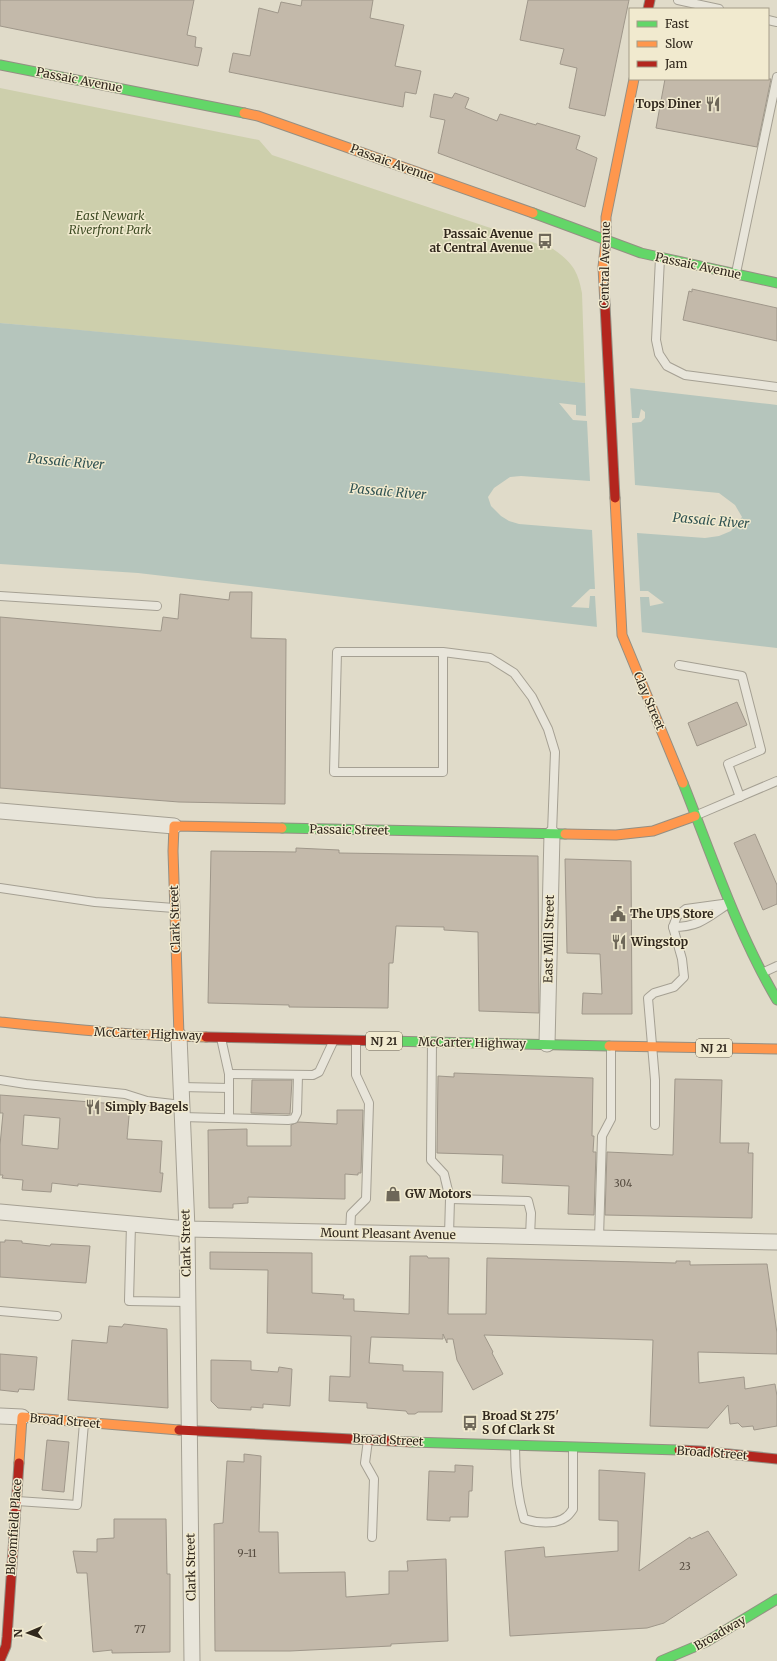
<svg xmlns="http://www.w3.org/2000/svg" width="777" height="1661" viewBox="0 0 777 1661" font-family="Merriweather,serif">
	<rect width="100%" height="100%" fill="#e0dbc9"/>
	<path fill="#cdcfac" d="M0,88l259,52 13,15 281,94c19,13 25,22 29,44l3,90 -453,-48 -132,-12z"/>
	<path fill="#b5c5bc" d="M0,323c260,22 518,52 777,82v243l-639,-75 -138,-9z"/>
	<polygon fill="#e0dbc9" points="585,381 630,386 632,418 639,418 641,409 645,412 645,418 641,422 632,423 635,485 719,493 735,505 742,517 731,531 719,536 705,538 637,533 640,591 648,591 664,603 650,606 649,597 640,597 642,634 597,628 595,596 590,596 589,608 571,607 590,589 595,589 592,530 519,524 509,521 501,516 491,506 488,497 494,488 510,477 521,476 590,481 587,421 573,420 559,403 576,405 576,415 586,416"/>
	<g fill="#c3b9aa" stroke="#9f978a" fill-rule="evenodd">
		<polygon points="0,0 194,0 187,35 196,37 195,47 202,48 198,66 0,26"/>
		<polygon points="302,0 373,0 370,18 404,25 395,66 421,71 416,94 405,92 403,107 229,72 233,53 250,56 259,8 278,13 281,2 301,6"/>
		<polygon points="528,0 629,0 605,116 569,108 577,68 560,64 564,49 520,40"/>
		<polygon points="665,79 771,79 757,147 656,128"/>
		<polygon points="455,93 469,98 465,108 497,121 500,114 536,125 537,123 580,136 576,149 597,158 585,207 438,153 445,120 430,117 434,94 452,98"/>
		<polygon points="692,289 777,308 777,341 683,320 689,291 692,292"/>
		<polygon points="230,592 252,592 251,638 286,639 285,804 179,802 0,788 0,617 161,631 163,617 178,619 180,594 229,600"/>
		<polygon points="737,702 747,725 697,746 688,723"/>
		<polygon points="755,834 777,885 777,904 763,910 734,843"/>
		<polygon points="296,848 339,850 339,853 538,856 539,1013 479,1011 478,932 444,930 444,927 396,926 393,963 389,963 388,1008 289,1007 289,1005 208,1003 211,851 296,852"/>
		<polygon points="565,859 631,861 632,1014 582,1014 583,993 602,994 600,954 567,953"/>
		<polygon points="454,1073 593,1078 592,1136 594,1136 593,1152 596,1152 594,1215 568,1214 569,1186 502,1183 503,1155 437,1153 438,1076 454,1077"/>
		<polygon points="675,1079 722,1080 720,1143 749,1143 748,1153 753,1153 752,1218 605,1215 607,1152 673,1155"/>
		<polygon points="252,1080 292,1080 290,1114 251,1113"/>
		<path d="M0,1095l130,10 -3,34 35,2 -2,32h3l-2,19 -83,-8v2l-26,-3 -1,9 -29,-2 1,-10 -21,-2 1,-3h-3v-30l3,-32h-3zM24,1115l36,3 -2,31 -36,-4z"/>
		<polygon points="337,1110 363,1110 361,1173 358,1173 358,1175 345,1174 345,1199 248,1197 248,1203 233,1204 233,1208 209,1208 208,1130 247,1129 247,1146 291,1146 291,1125 298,1122 337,1124"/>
		<polygon points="5,1240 22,1241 22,1243 50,1246 51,1244 90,1246 86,1283 0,1277 0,1242 5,1242"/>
		<polygon points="210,1252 312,1253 312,1293 344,1295 343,1299 354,1299 354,1311 409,1314 410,1256 427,1256 428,1258 449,1258 448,1314 486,1314 487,1258 676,1263 676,1261 690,1261 690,1265 767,1264 777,1333 777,1354 698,1352 699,1383 744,1377 745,1389 775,1384 777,1396 777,1426 754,1430 753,1426 742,1427 738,1423 730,1424 728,1405 708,1428 650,1426 653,1340 484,1335 493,1352 492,1353 503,1374 473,1390 457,1360 453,1339 447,1339 447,1343 443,1334 443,1339 371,1337 369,1363 403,1365 403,1371 443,1372 442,1412 418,1412 415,1414 408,1414 406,1411 367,1408 367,1403 329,1401 330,1376 350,1377 351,1336 267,1333 268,1270 210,1269"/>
		<polygon points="124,1324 167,1329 168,1408 68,1400 72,1340 107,1343 109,1326 122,1327"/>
		<polygon points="0,1354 37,1357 34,1390 19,1389 18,1392 0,1390"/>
		<polygon points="211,1360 251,1361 251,1370 278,1372 279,1367 292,1369 290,1406 263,1404 263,1408 251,1407 251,1410 218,1408 211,1401"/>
		<polygon points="47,1440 69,1442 64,1492 42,1490"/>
		<polygon points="244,1454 261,1456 259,1532 278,1532 279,1573 345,1572 346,1597 389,1594 389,1571 408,1571 407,1561 446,1559 448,1641 391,1644 391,1646 371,1647 290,1651 215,1651 214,1524 223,1523 227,1461 244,1462"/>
		<polygon points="455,1465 473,1466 472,1491 469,1491 468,1517 450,1517 450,1521 427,1520 429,1471 455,1472"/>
		<polygon points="599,1470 645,1473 639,1571 690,1537 691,1539 708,1531 737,1575 664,1623 647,1628 510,1636 505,1551 544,1547 545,1557 618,1551 618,1521 599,1520"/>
		<polygon points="114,1519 166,1519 167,1574 170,1574 170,1652 112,1653 112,1650 93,1652 87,1573 77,1573 73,1551 97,1552 97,1539 114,1538"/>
	</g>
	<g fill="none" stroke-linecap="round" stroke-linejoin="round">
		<defs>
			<g id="lane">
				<polyline points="678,0 719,9"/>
				<polyline points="768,20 777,22"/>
				<polyline points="660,258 656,340 659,354 667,366 685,375 777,387"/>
				<polyline points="736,273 777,77"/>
				<polyline points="0,596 157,606"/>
				<polyline points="443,652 443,772 334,772 337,652 443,652 490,658 514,673 532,697 548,729 555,752 552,833"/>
				<polyline points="679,665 742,676 761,750 728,764 740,797"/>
				<polyline points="697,815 777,781"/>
				<polyline points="0,888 95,902 174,908"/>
				<path d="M673,927c26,0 34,-9 55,-23"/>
				<polyline points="762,973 777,966"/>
				<polyline points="221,1038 229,1074 229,1118"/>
				<polyline points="432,1042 431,1160 444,1174 450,1199 528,1201 531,1213 530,1237"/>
				<polyline points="229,1074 313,1075 319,1072 333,1042"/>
				<polyline points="0,1080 26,1084 125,1094 147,1101 182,1105"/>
				<polyline points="181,1087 229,1088"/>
				<polyline points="182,1117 288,1120 294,1119 297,1113 298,1075"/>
				<polyline points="655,1125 655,1080 648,998 654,993 674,987 684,977 682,959 673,927 677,916 686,909 730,903"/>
				<polyline points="131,1224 129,1301 188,1302"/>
				<polyline points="350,1233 351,1214 366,1199 369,1103 356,1075 356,1041"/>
				<polyline points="449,1235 450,1199"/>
				<polyline points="599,1238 602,1136 611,1119 611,1047"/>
				<polyline points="0,1311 57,1316"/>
				<polyline points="368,1440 365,1463 374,1479 372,1537"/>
				<path d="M515,1447c0,25 2,48 9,72 12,4 32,6 42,-2 3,-2 5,-5 7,-8v-61"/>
				<polyline points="17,1501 77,1505 84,1423"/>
			</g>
			<g id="street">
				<polyline points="0,811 174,826"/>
				<polyline points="179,1036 187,1229 192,1661"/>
				<polyline points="547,1044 552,834"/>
				<polyline points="0,1212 187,1229 777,1242"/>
				<polyline points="0,1416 22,1417"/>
			</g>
			<g id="fast">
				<polyline points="0,65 244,113"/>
				<polyline points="533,213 641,253 777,283"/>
				<path d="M683,783c29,73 54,149 94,217"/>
				<polyline points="282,828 565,834"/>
				<polyline points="386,1041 609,1046"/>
				<polyline points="410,1442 679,1450"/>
				<polyline points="661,1661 706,1642 777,1599"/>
			</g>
			<g id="slow">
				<polyline points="244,113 258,116 533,213"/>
				<polyline points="605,305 603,267 606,240 606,217 634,79"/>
				<polyline points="615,498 622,635 683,783"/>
				<polyline points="565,834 616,835 653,831 695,816"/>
				<path d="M0,1022c69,7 137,14 206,15"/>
				<polyline points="179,1036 173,851 174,826 282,828"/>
				<polyline points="609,1046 777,1049"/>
				<polyline points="19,1463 22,1417 179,1430"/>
			</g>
			<g id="jam">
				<polyline points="648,9 650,0"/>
				<polyline points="605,305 615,498"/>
				<polyline points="206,1037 386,1041"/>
				<polyline points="179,1430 410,1442"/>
				<polyline points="679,1450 700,1451 777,1459"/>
				<polyline points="0,1660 6,1646 7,1637 19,1463"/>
			</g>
		</defs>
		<use href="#lane" stroke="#a5a093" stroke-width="10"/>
		<use href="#street" stroke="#a5a093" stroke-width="17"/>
		<use href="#fast" stroke="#948f83" stroke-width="11"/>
		<use href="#slow" stroke="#948f83" stroke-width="11"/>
		<use href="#jam" stroke="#948f83" stroke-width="11"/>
		<use href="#lane" stroke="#e8e5da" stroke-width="8"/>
		<use href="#street" stroke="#e8e5da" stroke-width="15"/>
		<use href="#fast" stroke="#63d668" stroke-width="9"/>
		<use href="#slow" stroke="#ff974d" stroke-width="9"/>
		<use href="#jam" stroke="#b3261e" stroke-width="9"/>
	</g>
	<defs>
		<symbol id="restaurant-bare" viewBox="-9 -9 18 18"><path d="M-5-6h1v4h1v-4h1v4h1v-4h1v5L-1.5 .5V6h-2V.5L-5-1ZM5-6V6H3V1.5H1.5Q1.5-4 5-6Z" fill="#6e6759" stroke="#f1eacf" stroke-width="2.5" paint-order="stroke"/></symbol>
		<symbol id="bus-bare" viewBox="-9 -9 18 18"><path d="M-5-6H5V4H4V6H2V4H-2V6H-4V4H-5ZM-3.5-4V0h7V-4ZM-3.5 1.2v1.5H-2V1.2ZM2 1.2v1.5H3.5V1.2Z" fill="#6e6759" stroke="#f1eacf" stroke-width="2.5" paint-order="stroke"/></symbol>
		<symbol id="civic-bare" viewBox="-9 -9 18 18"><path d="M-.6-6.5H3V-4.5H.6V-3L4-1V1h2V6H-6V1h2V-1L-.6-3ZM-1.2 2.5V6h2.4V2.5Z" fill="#6e6759" stroke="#f1eacf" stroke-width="2.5" paint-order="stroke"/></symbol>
		<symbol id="shop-bare" viewBox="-9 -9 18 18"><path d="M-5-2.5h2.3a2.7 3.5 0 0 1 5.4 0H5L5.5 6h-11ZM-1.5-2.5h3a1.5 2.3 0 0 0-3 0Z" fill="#6e6759" stroke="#f1eacf" stroke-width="2.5" paint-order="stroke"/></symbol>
	</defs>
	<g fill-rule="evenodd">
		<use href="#restaurant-bare" x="702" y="93" width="22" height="22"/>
		<use href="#bus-bare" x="534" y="230" width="22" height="22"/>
		<use href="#civic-bare" x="607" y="903" width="22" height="22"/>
		<use href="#restaurant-bare" x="608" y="931" width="22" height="22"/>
		<use href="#restaurant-bare" x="82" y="1096" width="22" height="22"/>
		<use href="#shop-bare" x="382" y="1183" width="22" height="22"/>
		<use href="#bus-bare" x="459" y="1412" width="22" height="22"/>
	</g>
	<g text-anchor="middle" stroke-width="3" stroke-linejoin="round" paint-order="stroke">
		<g font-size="10" fill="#564c40">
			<text x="623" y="1187">304</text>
			<text x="247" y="1557">9-11</text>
			<text x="685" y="1570">23</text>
			<text x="140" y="1633">77</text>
		</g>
		<g fill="#f1eacf" stroke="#6b6252" stroke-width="1">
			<rect x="366" y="1032" width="36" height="18" rx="3"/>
			<rect x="696" y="1039" width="36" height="18" rx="3"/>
		</g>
		<g font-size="11" font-weight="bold" fill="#31281d">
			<text x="384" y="1045">NJ 21</text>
			<text x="714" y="1052">NJ 21</text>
		</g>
		<g font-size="12" fill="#31281d" stroke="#f1eacf">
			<text transform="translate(79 80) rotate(11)" y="4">Passaic Avenue</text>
			<text transform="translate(392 163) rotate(20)" y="4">Passaic Avenue</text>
			<text transform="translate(605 265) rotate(-89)" y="4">Central Avenue</text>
			<text transform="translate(698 266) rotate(12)" y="4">Passaic Avenue</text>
			<text transform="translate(649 701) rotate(67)" y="4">Clay Street</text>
			<text transform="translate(349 830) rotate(1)" y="4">Passaic Street</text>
			<text transform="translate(175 919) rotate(-92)" y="4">Clark Street</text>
			<text transform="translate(549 939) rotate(-89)" y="4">East Mill Street</text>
			<text transform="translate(148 1034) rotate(2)" y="4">McCarter Highway</text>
			<text transform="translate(472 1043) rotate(1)" y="4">McCarter Highway</text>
			<text transform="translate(388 1234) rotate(1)" y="4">Mount Pleasant Avenue</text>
			<text transform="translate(186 1243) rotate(-91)" y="4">Clark Street</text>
			<text transform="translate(65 1421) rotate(5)" y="4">Broad Street</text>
			<text transform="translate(388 1440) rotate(3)" y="4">Broad Street</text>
			<text transform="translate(712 1453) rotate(4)" y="4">Broad Street</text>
			<text transform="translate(14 1527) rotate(-86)" y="4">Bloomfield Place</text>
			<text transform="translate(191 1567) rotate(-91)" y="4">Clark Street</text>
			<text transform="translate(720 1633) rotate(-30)" y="4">Broadway</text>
		</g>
		<g font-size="12" font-weight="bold" fill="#31281d" stroke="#f1eacf" text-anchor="start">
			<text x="701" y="108" text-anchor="end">Tops Diner</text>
			<text x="533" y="238" text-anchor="end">Passaic Avenue<tspan x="533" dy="14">at Central Avenue</tspan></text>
			<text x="630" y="918">The UPS Store</text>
			<text x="631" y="946">Wingstop</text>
			<text x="105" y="1111">Simply Bagels</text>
			<text x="405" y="1198">GW Motors</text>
			<text x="482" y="1420">Broad St 275'<tspan x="482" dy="14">S Of Clark St</tspan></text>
		</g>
		<g font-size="12" font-style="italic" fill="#3f4c25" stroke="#f1eacf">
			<text x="110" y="220">East Newark<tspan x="110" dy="14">Riverfront Park</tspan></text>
		</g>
		<g font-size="13" font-style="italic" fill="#2d5050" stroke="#f1eacf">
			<text transform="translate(66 461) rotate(5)" y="5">Passaic River</text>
			<text transform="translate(388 491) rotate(5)" y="5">Passaic River</text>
			<text transform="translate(711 520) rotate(5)" y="5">Passaic River</text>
		</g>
	</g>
	<rect x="629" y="8" width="140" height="72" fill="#f1eacf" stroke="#a49c88"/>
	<rect x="637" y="21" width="20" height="6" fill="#63d668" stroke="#a49c88"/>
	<text x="665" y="28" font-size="12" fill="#31281d">Fast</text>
	<rect x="637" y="41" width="20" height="6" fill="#ff974d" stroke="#a49c88"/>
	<text x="665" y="48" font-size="12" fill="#31281d">Slow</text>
	<rect x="637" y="61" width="20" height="6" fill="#b3261e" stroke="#a49c88"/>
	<text x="665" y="68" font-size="12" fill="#31281d">Jam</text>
	<g transform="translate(28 1633) rotate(268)" stroke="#f1eacf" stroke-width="3" paint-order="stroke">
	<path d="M0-3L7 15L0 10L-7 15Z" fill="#31281d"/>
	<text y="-6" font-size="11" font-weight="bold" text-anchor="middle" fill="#31281d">N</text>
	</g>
</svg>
